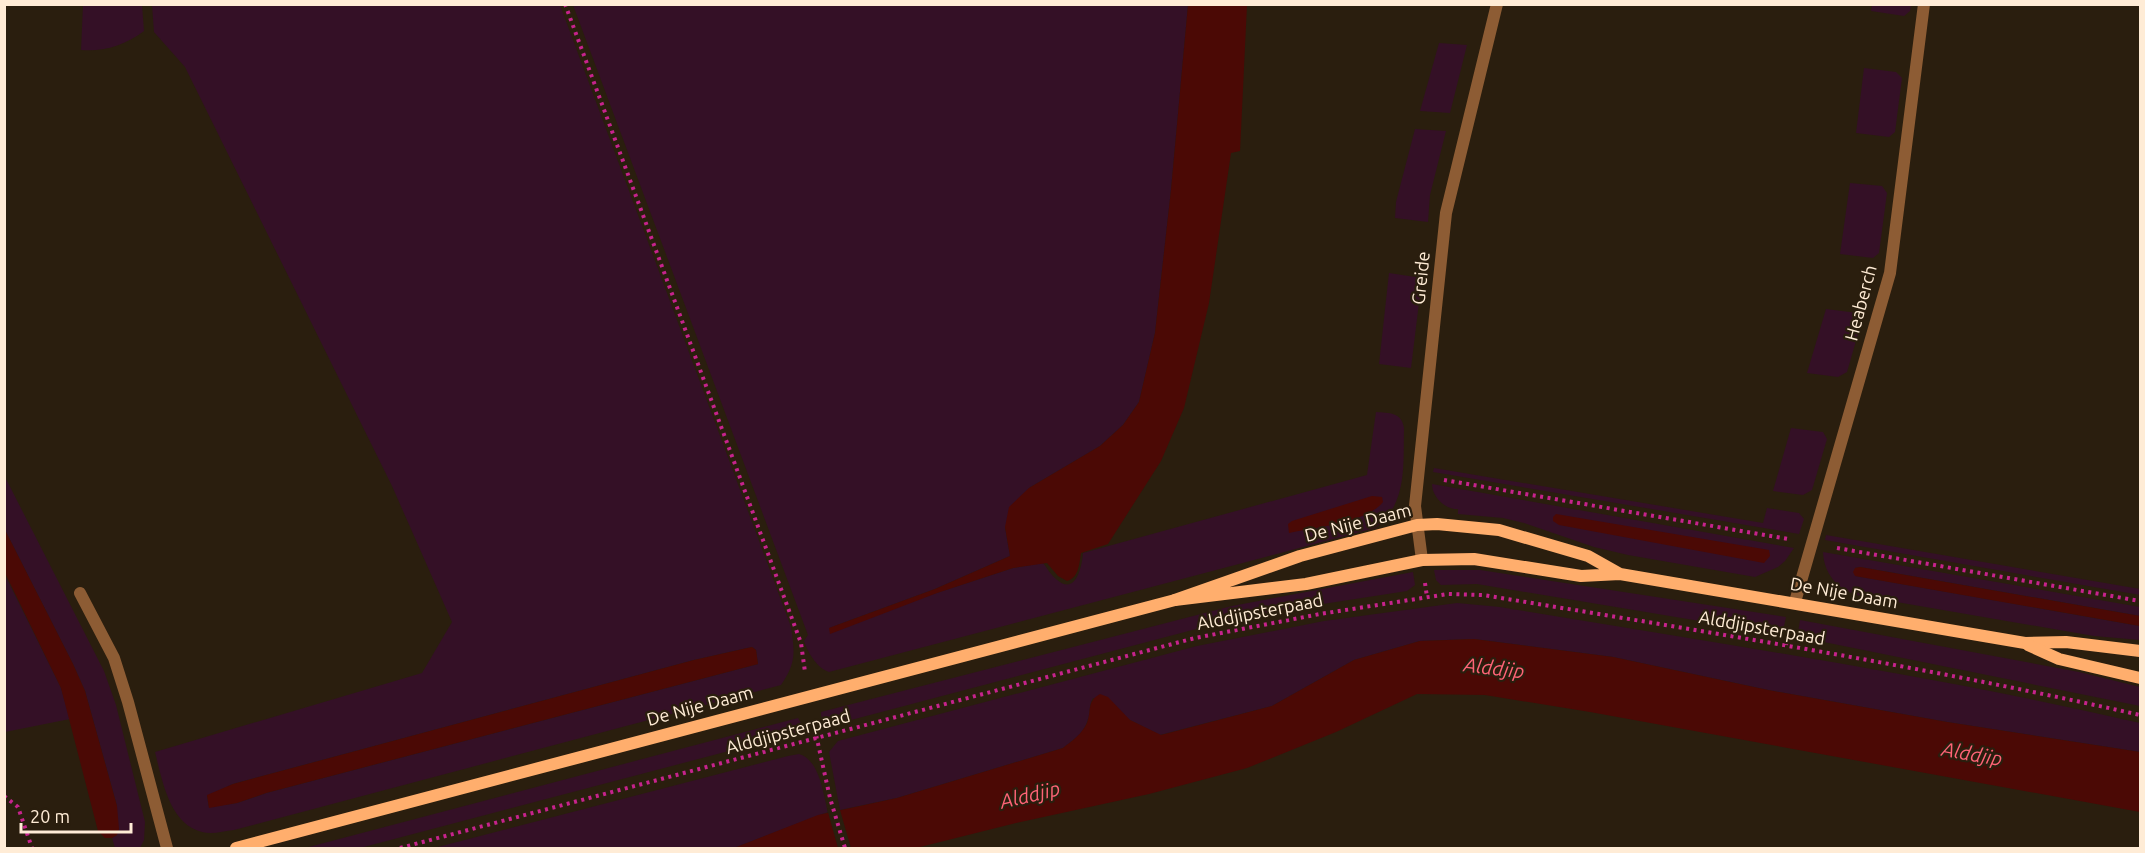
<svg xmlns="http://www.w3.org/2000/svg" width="2145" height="853" viewBox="0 0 2145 853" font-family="Ubuntu,sans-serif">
	<rect width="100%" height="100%" fill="#2a1e0e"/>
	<g fill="#341026" fill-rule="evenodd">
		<path d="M83,5h59l2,26c-19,14 -39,21 -63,19z"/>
		<path d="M152,5h408l231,622c4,26 5,36 -10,58l-547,145c-10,1 -22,5 -32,2 -33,-8 -40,-53 -47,-80l267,-79 30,-51 -60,-136 -207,-419 -31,-35zM752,647l4,3 2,14 -492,129 -29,10 -28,4 -2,-11 26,-12 461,-124z"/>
		<path d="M573,5h615l-17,185 -16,143 -16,69 -16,23 -23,21 -71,42 -24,39 5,29 -75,33 -106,39 184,-60 30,-5c4,5 8,12 13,16 20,18 26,-13 27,-26l284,-78 9,-63c13,1 26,0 28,16 -1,35 4,77 -29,100l-546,144c-12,-4 -21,-19 -25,-31l4,-6z"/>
		<polygon points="1872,5 1872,4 1911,5 1910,11 1904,16 1871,11"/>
		<polygon points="1439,43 1467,45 1450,113 1420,111"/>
		<polygon points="1864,68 1896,72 1902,78 1895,132 1889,137 1856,133"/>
		<polygon points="1415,129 1446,131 1430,195 1428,222 1395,218 1396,202"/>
		<polygon points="1850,183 1882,186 1887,193 1879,253 1873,258 1840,254"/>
		<polygon points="1389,273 1422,278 1411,368 1379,364"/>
		<polygon points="1826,309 1858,313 1862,320 1847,372 1838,377 1807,373"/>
		<polygon points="1791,428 1823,432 1827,439 1812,490 1803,495 1773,491"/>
		<polygon points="1434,468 1763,523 1767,508 1799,513 1804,519 1799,534 1433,472"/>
		<polygon points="4,475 104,671 116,705 145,822 144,840 140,848 115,848 112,838 117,835 117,806 85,691 73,664 5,530"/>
		<path d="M1432,484l362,64 -9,13 -7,6 -23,10 -127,-22 -34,-8 -70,-24 -21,-5 -45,-4v-5c-12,1 -26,-12 -26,-25z"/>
		<polygon points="1826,535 2140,589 2140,595 1825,540"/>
		<path d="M1823,552l317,55v9l-280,-49 -5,1 1,8 284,50v14l-46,-4 -238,-41c-19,-7 -32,-21 -33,-43z"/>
		<polygon points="1434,570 1480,570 1786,617 1784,626 1772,633 1477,584 1441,585 1436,580"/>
		<path d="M1413,572l2,13 -8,6 -123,19 -65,13 -387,102c-8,-2 -11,-4 -11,-13l411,-106z"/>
		<polygon points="4,573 61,688 70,719 5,732"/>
		<path d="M1457,603l43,4c214,36 429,67 640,116v29l-193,-30 -179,-32 -155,-33 -139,-18 -54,2 -66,19 -82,46 -112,29 -30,-15 -37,-22c-5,9 -2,16 -6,24 -4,12 -15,19 -24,26l-166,50 -57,12 -11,-58 9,-11 359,-95 127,-25z"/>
		<polygon points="1800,620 2079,672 2140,687 2140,706 1804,638 1798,633"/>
		<polygon points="798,718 803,727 801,732 360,848 305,848"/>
		<path d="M799,754c21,6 24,40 29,58l-94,36h-300l354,-92z"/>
	</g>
	<g fill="#4b0905">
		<path d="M1188,5h59l-7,146 -9,2 -22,150 -25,105 -23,53 -53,83 -27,9c-2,12 -2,24 -14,28l-9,-5 -11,-13 -34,5 -76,25 -107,41 -1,-6 106,-39 75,-33 -5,-29 4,-20 20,-19 71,-42 23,-21 16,-23 16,-69 16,-143z"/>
		<path d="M1372,496l10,1 1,5c-17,21 -67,25 -94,31l-1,-9 4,-3z"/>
		<polygon points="1556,514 1769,550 1770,556 1764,563 1559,525 1553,521 1553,517"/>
		<polygon points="5,530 73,664 85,691 117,806 119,829 117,835 112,838 105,838 98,831 61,688 5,573"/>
		<polygon points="1860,567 2140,616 2140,626 1855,576 1853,572 1855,568"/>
		<path d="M1474,639l139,18 155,33 179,32 193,30v60l-550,-100 -105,-17 -68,-1 -81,38 -89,36 -98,26 -133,29 -100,25h-182l84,-33 79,-17 166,-50c9,-7 19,-14 24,-25 5,-12 -1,-21 13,-29l8,3 22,23 31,15 111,-29 82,-46 66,-19z"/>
		<polygon points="752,647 756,650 758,664 266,793 237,803 209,808 207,795 233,784 694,660"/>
	</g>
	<polygon fill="#2a1e0e" points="839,807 840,810 851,848 838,848 827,809"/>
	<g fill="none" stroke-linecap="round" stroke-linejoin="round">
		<g stroke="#c6238c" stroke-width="4" stroke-dasharray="3 4.5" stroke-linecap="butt">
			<polyline points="565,4 801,643 805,672"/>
			<polyline points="1444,480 1788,539"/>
			<polyline points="1837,548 2140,601"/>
			<polyline points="1425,583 1427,597"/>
			<polyline points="1786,645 1789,628"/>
			<polyline points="813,721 830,798 845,848"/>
			<polyline points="4,796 18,807 32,848"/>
			<path d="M400,848l795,-210 125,-24 128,-20 35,1c219,36 440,71 657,120"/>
		</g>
		<polyline stroke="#8d5c34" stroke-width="12" points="80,593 114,658 128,702 167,848"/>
		<g stroke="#8d5c34" stroke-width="12">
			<polyline points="1422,560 1415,506 1446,213 1497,4"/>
			<polyline points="1795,602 1890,273 1924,4"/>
		</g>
		<g stroke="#ffae6d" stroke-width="12">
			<polyline points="1620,574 1588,556 1499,530 1437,524 1417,525 1300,556 1175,600 1306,584 1422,560 1474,559 1581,576 1620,574 2025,643 2066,642 2140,651"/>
			<polyline points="2028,645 2059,659 2140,678"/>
			<polyline points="236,848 1175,600"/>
		</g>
	</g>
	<g text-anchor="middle" stroke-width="4.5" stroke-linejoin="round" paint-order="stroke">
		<g font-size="18" fill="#ffecd6" stroke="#2a1e0e">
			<text transform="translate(1421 278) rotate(-84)" y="6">Greide</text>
			<text transform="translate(1861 303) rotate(-75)" y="6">Heaberch</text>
			<text transform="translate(1358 523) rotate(-14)" y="6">De Nije Daam</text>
			<text transform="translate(1844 593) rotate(10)" y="6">De Nije Daam</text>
			<text transform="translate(1260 612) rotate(-11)" y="6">Alddjipsterpaad</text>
			<text transform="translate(1762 628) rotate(10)" y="6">Alddjipsterpaad</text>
			<text transform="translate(700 706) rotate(-15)" y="6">De Nije Daam</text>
			<text transform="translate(788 732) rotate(-15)" y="6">Alddjipsterpaad</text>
		</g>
		<g font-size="20" font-style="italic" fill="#ff6477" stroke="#2a1e0e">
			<text transform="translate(1494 668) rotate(7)" y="7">Alddjip</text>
			<text transform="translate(1972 754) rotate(10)" y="7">Alddjip</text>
			<text transform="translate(1030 795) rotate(-13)" y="7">Alddjip</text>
		</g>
	</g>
	<rect width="2145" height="853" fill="none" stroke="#ffecd6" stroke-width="12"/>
	<path d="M21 823v9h110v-9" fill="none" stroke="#ffecd6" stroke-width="3"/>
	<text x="30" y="823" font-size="18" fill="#ffecd6" stroke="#2a1e0e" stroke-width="4.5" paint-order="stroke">20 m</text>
</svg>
